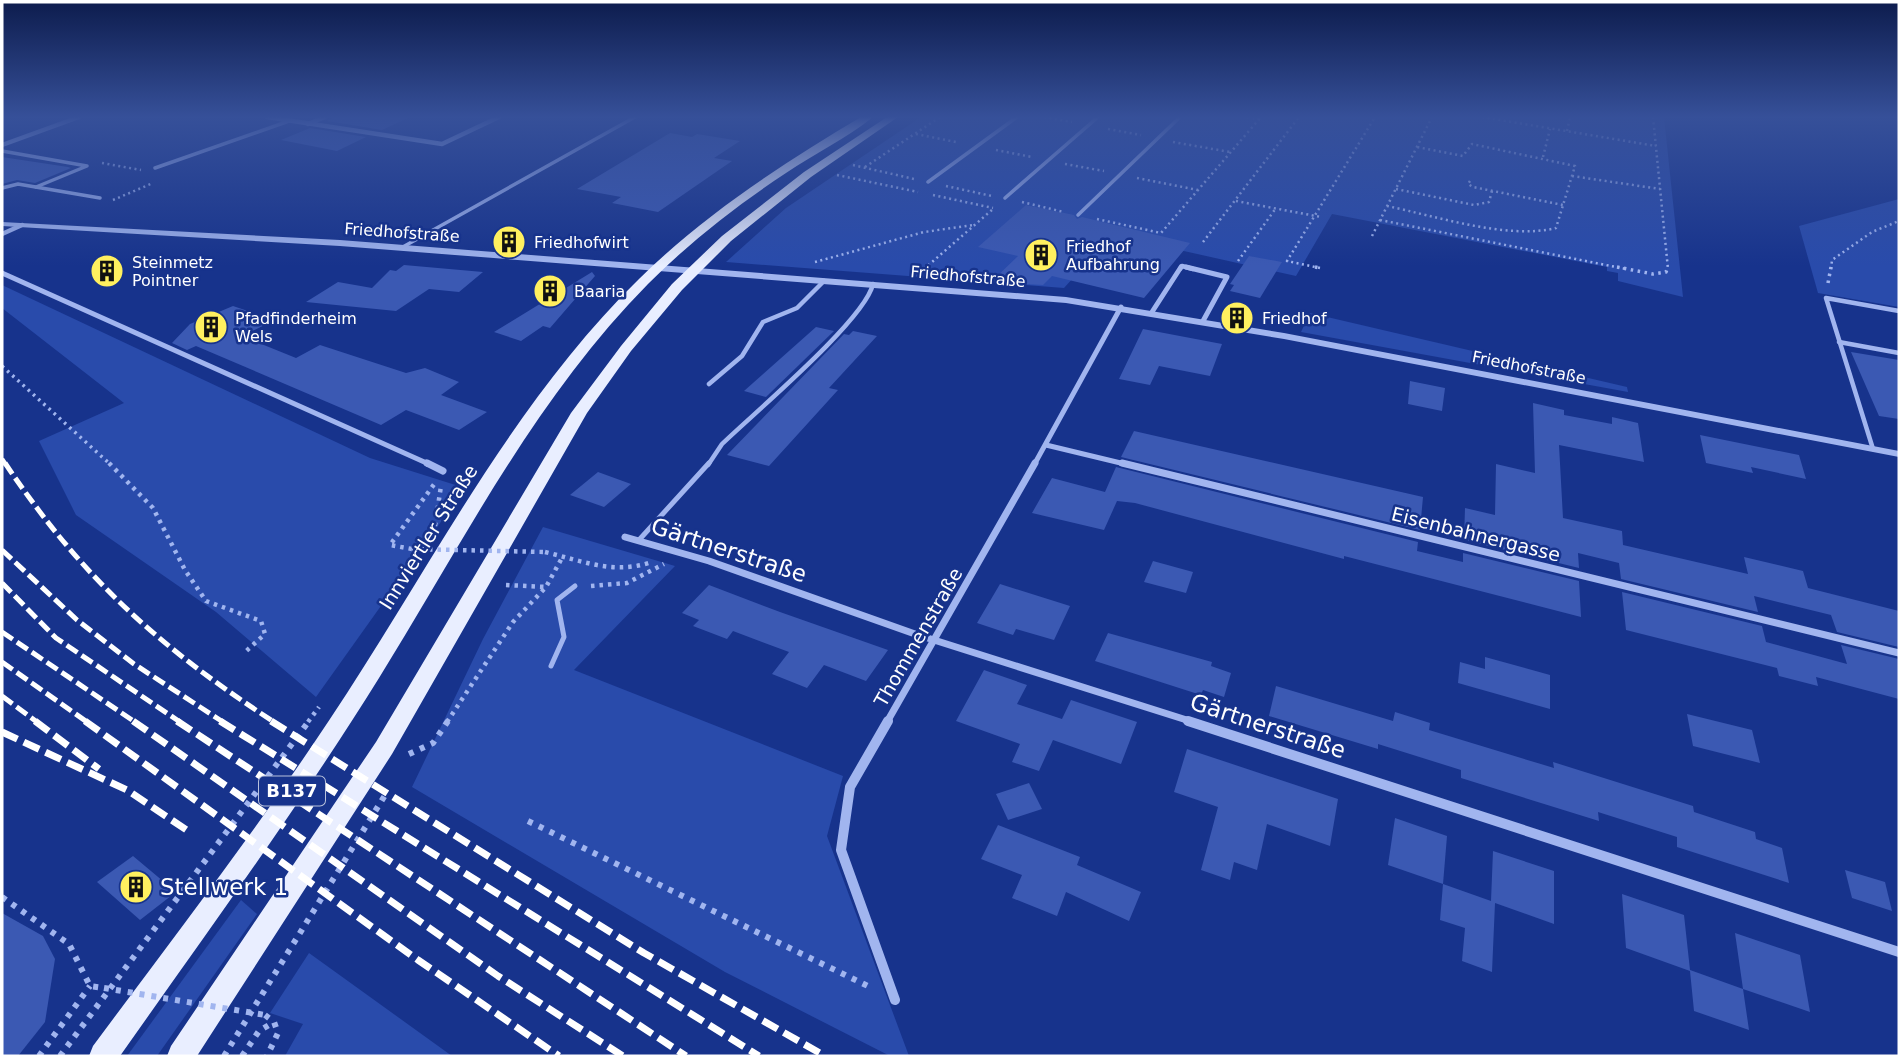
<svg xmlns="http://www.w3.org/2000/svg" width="1901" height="1058" viewBox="0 0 1901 1058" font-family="'DejaVu Sans',sans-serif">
	<rect width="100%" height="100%" fill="#17338c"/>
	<g fill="#294bab">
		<polygon points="921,117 1664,117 1683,297 1618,281 1618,273 1607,271 1607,267 1332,214 1296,276 1112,235 1064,288 726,262 786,208"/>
		<polygon points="1899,199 1899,307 1818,293 1799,226"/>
		<polygon points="2,285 370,458 465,488 316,697 216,612 76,515 39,441 124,403 2,308"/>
		<polygon points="1310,313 1627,387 1628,392 1301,332"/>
		<polygon points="543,527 675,566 574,670 843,776 827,836 909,1056 890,1056 725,972 412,787 483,639"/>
		<polygon points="241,900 257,914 157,1056 127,1056"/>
		<polygon points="309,953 452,1056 285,1056 303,1024 270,1013"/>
	</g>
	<g fill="#3b59b3">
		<polygon points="335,117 410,117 382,130 327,121"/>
		<polygon points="310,128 366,137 337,151 281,140"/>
		<polygon points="670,133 692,137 697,134 740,141 714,158 732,161 658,212 612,203 621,197 577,189"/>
		<polygon points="2,157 68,167 71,168 35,183 17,180 2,184"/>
		<polygon points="1026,205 1074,215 1077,219 1082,217 1190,243 1144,298 1052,276 1043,285 991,282 1018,256 978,247"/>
		<polygon points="1249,256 1282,262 1260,298 1230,291 1234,285 1230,284"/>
		<polygon points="404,265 483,272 459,292 429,289 396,311 306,302 338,282 372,288 390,270 396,271"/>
		<polygon points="592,272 595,276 550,328 543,326 521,341 494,332"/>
		<polygon points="233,306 275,320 242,336 296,358 320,345 406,373 425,368 459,382 441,395 487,412 459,430 406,410 381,425 196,346 187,350 172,343 190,324"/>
		<polygon points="816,327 834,331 766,397 744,391"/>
		<polygon points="1143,329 1222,344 1210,376 1159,366 1150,385 1119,379"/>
		<polygon points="853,331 877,336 829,388 838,390 769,466 727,455 844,334 849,335"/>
		<polygon points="1851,352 1899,360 1899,419 1879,416"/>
		<polygon points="1410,381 1445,388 1442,411 1408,404"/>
		<polygon points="1533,403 1564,410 1564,415 1612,424 1612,417 1638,423 1644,462 1559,445 1563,518 1622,531 1623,545 1748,574 1744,557 1803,571 1808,588 1899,611 1899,647 1837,632 1831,615 1754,596 1758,612 1621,579 1619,563 1578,553 1579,568 1464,540 1465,508 1495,515 1496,464 1535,473"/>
		<polygon points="1134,431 1423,497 1420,530 1121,457"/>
		<polygon points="1700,435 1799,455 1806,479 1751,467 1753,473 1706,463"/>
		<polygon points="1116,467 1418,542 1417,551 1463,562 1463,553 1579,581 1581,617 1344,556 1344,559 1135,503 1117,501 1104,530 1032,513 1052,478 1105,492"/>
		<polygon points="598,472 631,484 604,507 570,495"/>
		<polygon points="1153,561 1193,572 1186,593 1144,582"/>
		<polygon points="1000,584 1070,606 1054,640 1016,629 1013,635 977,623"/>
		<polygon points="709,585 780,612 888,650 866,681 824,665 807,688 772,674 789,652 733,631 727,639 693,626 699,620 682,613"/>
		<polygon points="1622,592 1762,626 1766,642 1847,664 1841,645 1899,659 1899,699 1816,677 1818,686 1779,676 1777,668 1626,630"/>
		<polygon points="1108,633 1212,662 1211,666 1231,673 1224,697 1203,690 1201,695 1095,661"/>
		<polygon points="1485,657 1550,675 1550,709 1458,683 1460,662 1485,669"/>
		<polygon points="984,670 1027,685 1017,704 1062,719 1071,700 1137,722 1121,764 1053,740 1039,771 1012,762 1020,744 956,721"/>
		<polygon points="1276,686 1393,721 1395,712 1430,723 1429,730 1554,768 1553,762 1693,806 1694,812 1755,832 1756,839 1782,848 1789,883 1677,847 1677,837 1598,812 1599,821 1461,778 1461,770 1378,744 1378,749 1269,716"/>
		<polygon points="1687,714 1752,730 1760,763 1693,746"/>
		<polygon points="1187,749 1338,799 1330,846 1267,824 1257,870 1234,862 1230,880 1201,870 1218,807 1174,792"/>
		<polygon points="1029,783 1042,809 1008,820 996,794"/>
		<polygon points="1395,818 1447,836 1443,884 1388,865"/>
		<polygon points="998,825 1080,857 1077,865 1141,892 1129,921 1066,892 1057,916 1012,898 1022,875 981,859"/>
		<polygon points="1493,851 1554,871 1554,924 1495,903 1492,972 1462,961 1465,928 1440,920 1443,884 1491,901"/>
		<polygon points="133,856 176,892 140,920 97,882"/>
		<polygon points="1845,870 1885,882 1892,911 1852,898"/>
		<polygon points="1622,894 1684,915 1690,970 1743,989 1749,1030 1694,1011 1690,971 1626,948"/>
		<polygon points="2,913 43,936 55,959 45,1022 18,1056 2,1056"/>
		<polygon points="1735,933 1800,955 1810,1012 1743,989"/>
	</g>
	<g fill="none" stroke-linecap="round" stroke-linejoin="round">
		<g stroke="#a1b5ef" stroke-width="2.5" stroke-dasharray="2 3.5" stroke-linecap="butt">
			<polyline points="1044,117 1072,122"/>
			<polyline points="1247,117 1259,119"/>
			<polyline points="1482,117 1656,146"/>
			<polyline points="1653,117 1668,269"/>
			<polyline points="1108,129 1141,135"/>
			<polyline points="1567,131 1570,117"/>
			<polyline points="916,134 956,142"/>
			<polyline points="1173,142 1230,152"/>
			<polyline points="996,150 1032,157"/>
			<polyline points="1543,157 1550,129"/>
			<polyline points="102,163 141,170"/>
			<polyline points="1065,164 1104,171"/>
			<polyline points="853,165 914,179"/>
			<polyline points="865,167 940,117"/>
			<polyline points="837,175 918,192"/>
			<polyline points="1572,176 1660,189"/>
			<polyline points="1137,178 1198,190"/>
			<polyline points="1470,181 1468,184 1473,187 1563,205"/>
			<polyline points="946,186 992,196"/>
			<polyline points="1396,189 1474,205 1489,202 1492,191"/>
			<polyline points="933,195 993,208"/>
			<polyline points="113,200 153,183"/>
			<polyline points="1236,201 1321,217"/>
			<polyline points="1022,202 1064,212"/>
			<path d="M1387,206c48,10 121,34 169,22l19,-62 -103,-22 -9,12 -46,-9"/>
			<polyline points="1097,219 1161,233 1261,117"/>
			<polyline points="1380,220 1626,269"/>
			<polyline points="1372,236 1432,117"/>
			<polyline points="1203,242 1299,117"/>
			<polyline points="1238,261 1276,208"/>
			<polyline points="815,262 924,232 974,225"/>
			<polyline points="1320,268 1287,261 1375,117"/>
			<polyline points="924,269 993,209"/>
			<polyline points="1831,269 1832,260 1872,232 1899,221"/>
		</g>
		<g stroke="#a1b5ef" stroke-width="3.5" stroke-dasharray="2.5 4.5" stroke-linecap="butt">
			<polyline points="1315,267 1320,268"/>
			<polyline points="1617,267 1653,274 1666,272 1668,267"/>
			<polyline points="920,272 926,267"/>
			<polyline points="1828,283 1831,267"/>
			<polyline points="2,366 111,465"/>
		</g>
		<g stroke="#a1b5ef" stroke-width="4.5" stroke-dasharray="3.5 5" stroke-linecap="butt">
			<polyline points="109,463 153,508 185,570 206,601 261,621 265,634 244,653"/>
			<polyline points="435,526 441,486"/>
			<polyline points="412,549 390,545 435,483"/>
			<path d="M545,552c38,9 68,23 107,10"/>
			<polyline points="506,585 547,587"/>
			<polyline points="591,586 627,583 664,564"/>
			<polyline points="308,722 319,707"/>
			<polyline points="447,722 513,622 546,587 563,556"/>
		</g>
		<g stroke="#a1b5ef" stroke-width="6" stroke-dasharray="5 7" stroke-linecap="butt">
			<polyline points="409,754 433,743 448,721"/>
			<polyline points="528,821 872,988"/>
			<polyline points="2,897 69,944 90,986 104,988"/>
			<polyline points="265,1015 274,1022 278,1033 267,1056"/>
			<polyline points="39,1056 90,986"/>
			<polyline points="60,1056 309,721"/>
			<polyline points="224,1056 387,792"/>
			<polyline points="242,1056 259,1031 274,1022"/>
		</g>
		<g stroke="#a1b5ef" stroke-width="3.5">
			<polyline points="2,151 87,166 36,187"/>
			<polyline points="155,168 289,121"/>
			<polyline points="928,182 1017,117"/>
			<polyline points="2,188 18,184 100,198"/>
			<polyline points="1005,198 1098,117"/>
			<polyline points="1078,215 1180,117"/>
			<polyline points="401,248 635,117"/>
		</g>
		<g stroke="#a1b5ef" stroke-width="4.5">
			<polyline points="1839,342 1899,353"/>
			<polyline points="709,384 742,356 763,322 797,308 824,281"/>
			<polyline points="1873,449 1826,298 1899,311"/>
			<path d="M708,465l14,-21c32,-31 143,-124 151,-160"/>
		</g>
		<g stroke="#a1b5ef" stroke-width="5">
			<polyline points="639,540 709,463"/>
			<polyline points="551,666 564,637 557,600 575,586"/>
		</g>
		<g stroke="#a1b5ef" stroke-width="4.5">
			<polyline points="267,117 442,144 499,117"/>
			<polyline points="308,124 325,117"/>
			<polyline points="2,145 79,117"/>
			<polyline points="2,234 22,225"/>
			<polyline points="1180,269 1182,266 1193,269"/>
		</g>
		<g stroke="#a1b5ef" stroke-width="5">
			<polyline points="1186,267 1227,277 1203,321"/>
			<polyline points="2,273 431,465"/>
			<polyline points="1152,312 1181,267"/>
			<polyline points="1046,445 1129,465"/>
			<polyline points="1034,465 1121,307"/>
		</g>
		<g stroke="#a1b5ef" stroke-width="7">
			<polyline points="427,463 443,471"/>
			<polyline points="1122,463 1899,653"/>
			<polyline points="625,537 709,561 915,634 1193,722"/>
			<polyline points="887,722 1035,463"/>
		</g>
		<g stroke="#a1b5ef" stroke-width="10">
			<polyline points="888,721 850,787 841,850 895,1000"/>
			<polyline points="1188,721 1899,952"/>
		</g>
		<polygon fill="#a1b5ef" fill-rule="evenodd" points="2,222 340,240 1066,297 1284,333 1899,451 1899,457 1284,339 1066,303 340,246 2,226"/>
		<g fill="#e9eeff" fill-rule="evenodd">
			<path d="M861,117h12c-26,21 -59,37 -87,56 -50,33 -96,69 -138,111 -112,113 -186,260 -269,394 -81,130 -171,253 -259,378h-31l4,-10c80,-108 163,-215 237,-327 99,-148 181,-315 309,-440 66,-65 143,-115 222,-162z"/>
			<polygon points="887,117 898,117 811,177 731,241 682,290 631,351 587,413 392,754 197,1056 167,1056 171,1046 376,742 571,413 621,346 672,284 722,236 804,172"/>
		</g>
		<polyline stroke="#fff" stroke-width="4.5" stroke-dasharray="10 4.5" stroke-linecap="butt" points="2,459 6,465"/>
		<g stroke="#fff" stroke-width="5" stroke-dasharray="13 5" stroke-linecap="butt">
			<path d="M5,463c77,115 154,184 269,259"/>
			<polyline points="2,550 77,620 134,664 223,722"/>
			<polyline points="2,583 56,638 180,722"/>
			<polyline points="2,632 135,722"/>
			<polyline points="2,662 87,722"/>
			<polyline points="2,696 37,722"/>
		</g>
		<g stroke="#fff" stroke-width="7" stroke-dasharray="17 7" stroke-linecap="butt">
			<polyline points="35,721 99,769"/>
			<polyline points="85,721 418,960 559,1056"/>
			<polyline points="133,721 498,976 623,1056"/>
			<polyline points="177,721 686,1056"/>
			<polyline points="220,721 759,1056"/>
			<polyline points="271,721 644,953 825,1056"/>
			<polyline points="2,732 127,790 191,833"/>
		</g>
		<polyline stroke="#a1b5ef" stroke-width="4.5" stroke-dasharray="3.5 5" stroke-linecap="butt" points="412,549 545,552"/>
		<polyline stroke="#a1b5ef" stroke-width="6" stroke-dasharray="5 7" stroke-linecap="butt" points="104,988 265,1015"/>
	</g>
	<linearGradient id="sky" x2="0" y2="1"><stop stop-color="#0d1c4d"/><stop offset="0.44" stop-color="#365099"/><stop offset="1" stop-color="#365099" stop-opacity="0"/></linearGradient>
	<rect width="1901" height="266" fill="url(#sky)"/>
	<defs>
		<symbol id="building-disc" viewBox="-11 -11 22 22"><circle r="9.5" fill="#fff05f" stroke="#17338c"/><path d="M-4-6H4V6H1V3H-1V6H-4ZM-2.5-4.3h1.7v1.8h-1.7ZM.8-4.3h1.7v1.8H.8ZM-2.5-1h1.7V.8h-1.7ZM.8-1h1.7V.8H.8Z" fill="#111"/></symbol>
	</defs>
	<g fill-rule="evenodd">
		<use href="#building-disc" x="490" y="223" width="38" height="38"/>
		<use href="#building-disc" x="1022" y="236" width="38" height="38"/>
		<use href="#building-disc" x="88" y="252" width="38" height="38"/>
		<use href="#building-disc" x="531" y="272" width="38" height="38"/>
		<use href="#building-disc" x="1218" y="299" width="38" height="38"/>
		<use href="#building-disc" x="192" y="308" width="38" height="38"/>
		<use href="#building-disc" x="117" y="868" width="38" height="38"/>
	</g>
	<g text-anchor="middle" stroke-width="5" stroke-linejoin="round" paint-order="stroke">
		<g font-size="16" fill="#fff" stroke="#17338c">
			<text transform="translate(402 232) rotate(4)" y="6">Friedhofstraße</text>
			<text transform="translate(968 276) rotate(5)" y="6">Friedhofstraße</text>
			<text transform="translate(1529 367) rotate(11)" y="6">Friedhofstraße</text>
		</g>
		<g font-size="16" fill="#fff" stroke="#17338c" text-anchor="start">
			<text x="534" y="248">Friedhofwirt</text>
			<text x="1066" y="252">Friedhof<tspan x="1066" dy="18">Aufbahrung</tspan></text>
			<text x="132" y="268">Steinmetz<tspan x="132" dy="18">Pointner</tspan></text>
			<text x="574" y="297">Baaria</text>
			<text x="235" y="324">Pfadfinderheim<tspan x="235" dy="18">Wels</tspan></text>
			<text x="1262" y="324">Friedhof</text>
		</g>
		<rect fill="#17338c" stroke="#b9c2dc" stroke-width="2" x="259" y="776.5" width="66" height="29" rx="5"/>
		<g font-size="18" font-weight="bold" fill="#fff">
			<text x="292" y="797">B137</text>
		</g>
		<g font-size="19" fill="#fff" stroke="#17338c">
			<text transform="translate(1476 534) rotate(14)" y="7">Eisenbahnergasse</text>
			<text transform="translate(428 537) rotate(-58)" y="7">Innviertler Straße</text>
			<text transform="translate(918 637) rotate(-60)" y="7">Thommenstraße</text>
		</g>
		<g font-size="23" fill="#fff" stroke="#17338c">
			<text transform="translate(729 550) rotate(18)" y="8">Gärtnerstraße</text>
			<text transform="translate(1268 726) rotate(18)" y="8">Gärtnerstraße</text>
		</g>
		<g font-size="23" fill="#fff" stroke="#17338c" text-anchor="start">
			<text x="160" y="895">Stellwerk 1</text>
		</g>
	</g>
	<rect width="1901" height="1058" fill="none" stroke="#ffffff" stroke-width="7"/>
</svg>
